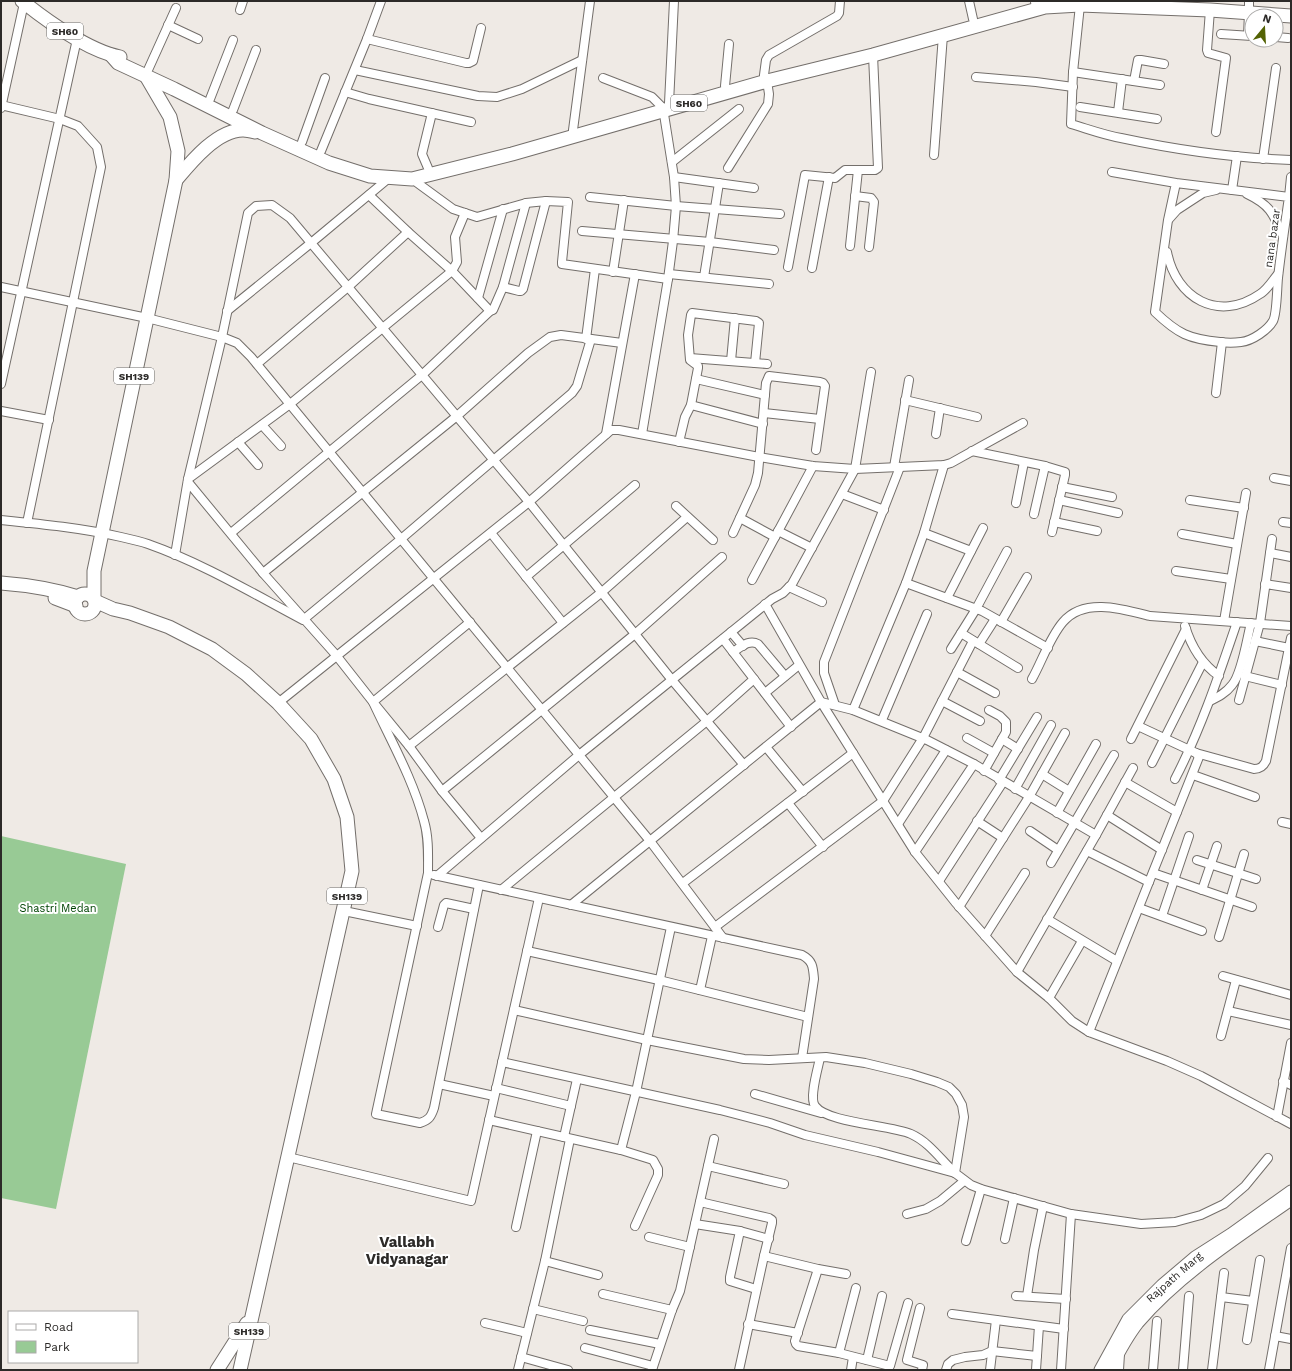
<svg xmlns="http://www.w3.org/2000/svg" width="1292" height="1371" viewBox="0 0 1292 1371" font-family="'Work Sans',sans-serif">
	<rect width="100%" height="100%" fill="#efeae5"/>
	<polygon fill="#98ca95" points="1,836 126,864 56,1209 1,1198"/>
	<g fill="none" stroke-linecap="round" stroke-linejoin="round">
		<defs>
			<g id="minor">
				<polyline points="969,1 973,19"/>
				<polyline points="1035,1 1035,2"/>
				<path d="M1080,5l-7,67 -2,52c17,5 33,11 50,14 56,12 113,20 170,22"/>
				<polyline points="1249,8 1249,1"/>
				<polyline points="240,10 243,1"/>
				<polyline points="1210,10 1207,50 1208,53 1226,58 1216,132"/>
				<polyline points="168,25 198,39"/>
				<polyline points="1221,34 1252,36"/>
				<polyline points="1248,35 1249,13"/>
				<polyline points="1276,37 1288,38"/>
				<polyline points="367,39 466,63 469,63 473,61 481,28"/>
				<polyline points="148,70 176,8"/>
				<polyline points="355,70 478,96 497,97 522,89 582,60"/>
				<polyline points="1073,72 1160,85"/>
				<polyline points="764,75 766,60 769,55 837,16 839,13 840,1"/>
				<polyline points="976,77 1036,82 1073,87"/>
				<polyline points="603,78 652,97 663,108 674,177 676,206 673,241 668,279 642,434"/>
				<polyline points="1134,81 1138,60 1141,60 1164,64"/>
				<polyline points="725,86 729,44"/>
				<polyline points="345,92 369,99 471,122"/>
				<polyline points="210,99 233,40"/>
				<polyline points="669,103 674,1"/>
				<polyline points="1,105 60,119 78,126 97,147 101,167 27,523"/>
				<polyline points="1080,107 1157,119"/>
				<polyline points="1,108 24,3"/>
				<polyline points="233,110 256,50"/>
				<polyline points="1118,112 1122,79"/>
				<polyline points="573,130 590,1"/>
				<polyline points="302,142 325,78"/>
				<polyline points="321,151 367,39 381,1"/>
				<polyline points="934,155 943,35"/>
				<polyline points="1263,159 1276,68"/>
				<polyline points="672,162 739,109"/>
				<polyline points="428,168 422,154 432,113"/>
				<polyline points="728,168 768,104 769,94 767,81"/>
				<path d="M1112,172l64,11 113,14c-4,27 -8,54 -11,81 -1,9 -1,36 -5,43 -5,9 -21,20 -32,21 -7,1 -14,1 -21,0 -31,-3 -42,-8 -65,-30l13,-92 8,-37"/>
				<polyline points="674,177 754,188"/>
				<polyline points="412,179 453,209 477,217 526,203 546,201 568,202 562,262 562,264 668,279"/>
				<polyline points="1232,190 1237,156"/>
				<path d="M1247,194c23,11 26,19 36,42"/>
				<polyline points="369,195 408,232 452,271 490,311"/>
				<polyline points="855,196 871,198 874,202 869,247"/>
				<polyline points="590,197 676,206 780,214"/>
				<polyline points="1289,197 1291,177"/>
				<polyline points="1169,219 1177,210 1203,193 1216,190"/>
				<polyline points="582,231 710,242 774,250"/>
				<polyline points="850,246 858,170"/>
				<path d="M1167,252c9,46 51,71 93,42 7,-4 13,-14 18,-20"/>
				<polyline points="788,267 805,175 835,178 845,170 875,170 878,168 873,55"/>
				<polyline points="812,268 829,177"/>
				<polyline points="613,272 624,200"/>
				<polyline points="669,274 769,284"/>
				<polyline points="704,277 719,183"/>
				<polyline points="1,287 147,318 222,337 237,343 251,357 650,841 723,938"/>
				<polyline points="503,287 519,291 521,291 523,289 546,201"/>
				<polyline points="478,298 503,209"/>
				<polyline points="227,311 311,243 389,178"/>
				<polyline points="586,339 595,269"/>
				<polyline points="690,358 767,364"/>
				<polyline points="731,361 735,318"/>
				<polyline points="257,364 348,287 408,232"/>
				<polyline points="696,379 765,395"/>
				<polyline points="1,384 77,39"/>
				<polyline points="1216,393 1222,342"/>
				<polyline points="905,400 977,417"/>
				<polyline points="691,405 763,424"/>
				<polyline points="1,411 49,420"/>
				<polyline points="764,413 820,419"/>
				<polyline points="262,425 281,446"/>
				<polyline points="606,434 635,274"/>
				<polyline points="936,434 940,408"/>
				<polyline points="238,442 258,465"/>
				<polyline points="679,442 685,417 691,405 698,368 698,366 690,360 688,335 691,315 692,313 756,321 759,323 755,363"/>
				<polyline points="972,451 1045,466 1065,472 1065,475 1052,532"/>
				<polyline points="894,467 909,380"/>
				<polyline points="1274,478 1291,481"/>
				<polyline points="188,479 290,404 452,271 457,262 455,237 465,213"/>
				<polyline points="188,482 263,573 336,655 373,702 409,746 442,791 481,838"/>
				<polyline points="1062,487 1112,497"/>
				<polyline points="842,494 884,510"/>
				<polyline points="1059,500 1118,513"/>
				<polyline points="1190,500 1244,508"/>
				<polyline points="1016,503 1024,462"/>
				<polyline points="676,506 713,540"/>
				<polyline points="1034,514 1045,466"/>
				<polyline points="740,518 775,537"/>
				<path d="M1,520c40,4 81,8 120,17 9,2 18,4 27,7 54,19 104,49 155,76l98,-81 171,-146 5,-7 14,-47"/>
				<polyline points="1054,522 1097,531"/>
				<polyline points="1283,522 1291,523"/>
				<polyline points="778,531 812,548"/>
				<polyline points="231,533 422,375 490,311 493,310 503,287 526,203"/>
				<polyline points="491,533 563,623"/>
				<polyline points="733,533 755,485 758,473 766,383 769,376 820,382 823,383 825,386 816,450"/>
				<polyline points="924,533 971,551"/>
				<polyline points="1182,534 1237,544"/>
				<polyline points="1270,553 1291,557"/>
				<polyline points="175,555 188,479 222,337 248,213 256,206 272,205 290,218 529,502 672,680 744,765"/>
				<polyline points="1176,571 1231,579"/>
				<polyline points="263,573 457,416 528,353 550,337 561,335 622,343"/>
				<polyline points="526,577 635,485"/>
				<polyline points="752,580 813,466"/>
				<polyline points="906,583 982,611 1048,648"/>
				<polyline points="1265,584 1291,588"/>
				<polyline points="789,587 822,602"/>
				<polyline points="947,598 983,528"/>
				<polyline points="765,604 821,702 915,852 955,902 1017,972 1049,998 1072,1021 1089,1032 1167,1061 1201,1076 1291,1124"/>
				<polyline points="1224,621 1246,493"/>
				<path d="M470,622l-97,80c18,39 40,77 51,119 5,17 4,35 4,52l-52,241 44,9c9,-3 11,-6 14,-15l45,-223"/>
				<polyline points="1001,622 1027,577"/>
				<path d="M1185,626c6,20 17,38 34,50"/>
				<polyline points="731,632 743,646"/>
				<polyline points="961,633 1018,668"/>
				<polyline points="723,639 791,727"/>
				<polyline points="1255,641 1289,648"/>
				<polyline points="979,644 995,619"/>
				<polyline points="951,649 976,609 1007,551"/>
				<path d="M733,652c8,-5 16,-13 25,-8l27,32"/>
				<polyline points="957,672 995,693"/>
				<polyline points="1245,676 1282,685"/>
				<path d="M1032,679c10,-18 18,-42 31,-57 21,-25 60,-13 87,-6l141,10"/>
				<polyline points="765,693 799,665"/>
				<polyline points="1239,700 1260,623 1272,539"/>
				<polyline points="942,701 980,721"/>
				<path d="M1210,701c8,-4 16,-8 22,-16 10,-11 15,-47 19,-62"/>
				<polyline points="821,702 853,710 927,740 974,764 1096,835"/>
				<polyline points="278,703 529,502 611,430 619,430 759,457 813,466 855,469 944,465 951,463 1023,423"/>
				<polyline points="835,705 824,673 824,662 900,467"/>
				<polyline points="853,710 906,583 924,533 944,465"/>
				<polyline points="882,720 927,614"/>
				<polyline points="967,738 994,753"/>
				<polyline points="1002,739 1018,749"/>
				<polyline points="1131,739 1186,629"/>
				<polyline points="409,746 602,592 687,517"/>
				<polyline points="766,747 803,792"/>
				<path d="M1196,753l58,16c6,0 9,-2 12,-8l25,-123"/>
				<polyline points="1152,763 1203,662"/>
				<polyline points="984,771 1006,732 1006,722 1000,716 989,710"/>
				<polyline points="1042,774 1069,791"/>
				<polyline points="1193,775 1255,797"/>
				<path d="M1175,779c26,-50 44,-104 62,-157"/>
				<polyline points="999,780 1037,717"/>
				<polyline points="1125,782 1177,812"/>
				<polyline points="1015,789 1051,725"/>
				<polyline points="442,791 635,634 722,557"/>
				<polyline points="788,803 823,847"/>
				<polyline points="1057,813 1096,744"/>
				<polyline points="1107,815 1162,850"/>
				<polyline points="977,821 1003,838"/>
				<polyline points="1282,822 1291,824"/>
				<polyline points="898,824 946,750"/>
				<polyline points="1030,831 1058,850"/>
				<polyline points="1087,851 1149,882"/>
				<polyline points="915,852 974,764"/>
				<polyline points="1197,860 1256,879"/>
				<polyline points="1051,863 1114,755"/>
				<polyline points="1153,873 1252,907"/>
				<path d="M434,875l368,80c11,6 11,12 12,24l-12,79"/>
				<polyline points="437,876 579,755 772,599 783,593 792,584 855,469 871,372"/>
				<polyline points="939,881 1003,782"/>
				<polyline points="683,883 853,753"/>
				<polyline points="501,890 707,721 754,679"/>
				<polyline points="1202,890 1217,846"/>
				<polyline points="571,905 821,702"/>
				<polyline points="959,907 1029,797 1065,733"/>
				<polyline points="1139,908 1202,931"/>
				<polyline points="344,911 417,926"/>
				<polyline points="1162,916 1189,836"/>
				<polyline points="1047,919 1117,961"/>
				<polyline points="438,927 444,905 446,903 474,909"/>
				<polyline points="715,927 883,801 923,738 973,641"/>
				<polyline points="985,936 1025,873"/>
				<polyline points="1219,937 1244,854"/>
				<polyline points="527,951 659,980 808,1017"/>
				<polyline points="1017,972 1096,835 1133,768"/>
				<polyline points="1223,976 1291,995"/>
				<polyline points="700,990 712,936"/>
				<polyline points="1049,998 1082,941"/>
				<polyline points="514,1010 647,1040 744,1059 769,1060 826,1057 865,1063 911,1074 937,1082 949,1087 956,1094 962,1105 964,1117 955,1173 971,1185 981,1189 1071,1214 1141,1224 1175,1222 1201,1215 1224,1204 1245,1186 1268,1158"/>
				<polyline points="1228,1011 1291,1025"/>
				<polyline points="1089,1032 1199,757 1196,753 1138,726"/>
				<polyline points="1221,1036 1236,980"/>
				<path d="M820,1058c-2,10 -11,40 -5,48 12,17 75,19 96,28 18,8 30,26 44,39"/>
				<polyline points="502,1062 720,1110 770,1123 805,1135 878,1152 955,1173"/>
				<polyline points="1283,1081 1291,1085"/>
				<polyline points="439,1084 494,1096"/>
				<polyline points="496,1088 571,1106"/>
				<polyline points="755,1094 821,1113"/>
				<polyline points="1277,1117 1291,1043"/>
				<polyline points="489,1120 621,1150 653,1160 658,1169 658,1175 635,1226"/>
				<polyline points="564,1137 577,1079"/>
				<polyline points="621,1150 636,1092 671,927"/>
				<polyline points="288,1157 471,1201 539,898"/>
				<polyline points="708,1166 784,1184"/>
				<polyline points="700,1202 769,1218 772,1220 772,1223 764,1256"/>
				<polyline points="907,1214 926,1209 940,1201 964,1181"/>
				<polyline points="695,1224 740,1231 769,1239"/>
				<polyline points="516,1227 537,1131"/>
				<polyline points="740,1231 730,1277 730,1281 756,1289"/>
				<polyline points="649,1237 690,1247"/>
				<polyline points="1005,1239 1014,1198"/>
				<polyline points="966,1241 981,1189"/>
				<polyline points="545,1261 598,1275"/>
				<polyline points="818,1269 795,1341 796,1344 798,1346 839,1353 890,1366 908,1303"/>
				<polyline points="603,1294 672,1310"/>
				<polyline points="1016,1296 1066,1299"/>
				<polyline points="1027,1296 1034,1250 1043,1206"/>
				<polyline points="1221,1297 1253,1301"/>
				<polyline points="920,1308 907,1360 923,1365 922,1370"/>
				<polyline points="533,1309 583,1321"/>
				<polyline points="952,1314 1064,1329"/>
				<polyline points="485,1323 527,1333"/>
				<polyline points="748,1324 798,1333"/>
				<polyline points="590,1330 660,1344"/>
				<polyline points="1275,1336 1291,1339"/>
				<polyline points="1247,1340 1260,1260"/>
				<polyline points="585,1348 653,1366"/>
				<polyline points="839,1353 856,1288"/>
				<polyline points="521,1357 568,1370"/>
				<polyline points="867,1360 882,1296"/>
				<polyline points="518,1370 545,1261 570,1139"/>
				<polyline points="652,1370 672,1310 680,1291 714,1139"/>
				<polyline points="739,1370 764,1256 818,1269 846,1274"/>
				<polyline points="851,1370 853,1357"/>
				<polyline points="946,1370 948,1364 953,1360 965,1357 983,1355 992,1351 1037,1356"/>
				<polyline points="990,1370 996,1320"/>
				<polyline points="1036,1370 1039,1326"/>
				<polyline points="1061,1370 1071,1214"/>
				<polyline points="1119,1370 1120,1354"/>
				<polyline points="1153,1370 1157,1321"/>
				<polyline points="1183,1370 1189,1296"/>
				<polyline points="1212,1370 1224,1273"/>
				<polyline points="1269,1370 1291,1248"/>
			</g>
			<g id="secondary">
				<polyline points="1100,1370 1128,1319 1162,1285 1195,1257 1231,1234 1291,1191"/>
				<path d="M1110,1370c8,-16 17,-33 28,-47 42,-49 100,-86 153,-123"/>
			</g>
			<g id="primary">
				<path d="M22,1c25,20 67,50 98,56"/>
				<polyline points="111,55 118,63 174,89 262,133 329,163 370,176 412,179 512,154 767,81 873,55 1045,7 1080,5 1210,10 1291,16"/>
				<path d="M176,180c15,-18 41,-50 67,-50 4,0 8,1 12,2"/>
				<path d="M1,583c26,2 52,6 77,14"/>
				<circle cx="85" cy="604" r="10"/>
				<polyline points="55,598 76,606"/>
				<polyline points="94,598 94,571 176,180 178,151 170,117 146,76"/>
				<polyline points="95,601 113,609 130,613 169,627 212,649 246,674 278,703 311,739 334,779 347,817 352,871 240,1370"/>
				<polyline points="217,1370 247,1323"/>
			</g>
		</defs>
		<use href="#minor" stroke="#746f6b" stroke-width="10"/>
		<use href="#secondary" stroke="#746f6b" stroke-width="13"/>
		<use href="#primary" stroke="#746f6b" stroke-width="15"/>
		<use href="#minor" stroke="#fff" stroke-width="8"/>
		<use href="#secondary" stroke="#fff" stroke-width="11"/>
		<use href="#primary" stroke="#fff" stroke-width="13"/>
	</g>
	<g text-anchor="middle" stroke-width="4" stroke-linejoin="round" paint-order="stroke">
		<g fill="#fff" stroke="#6b6a68" stroke-width="1">
			<rect x="47" y="23" width="36" height="16" rx="3"/>
			<rect x="671" y="95" width="36" height="16" rx="3"/>
			<rect x="114" y="368" width="40" height="16" rx="3"/>
			<rect x="327" y="888" width="40" height="16" rx="3"/>
			<rect x="229" y="1323" width="40" height="16" rx="3"/>
		</g>
		<g font-size="10" font-weight="bold" fill="#2c2a28">
			<text x="65" y="35">SH60</text>
			<text x="689" y="107">SH60</text>
			<text x="134" y="380">SH139</text>
			<text x="347" y="900">SH139</text>
			<text x="249" y="1335">SH139</text>
		</g>
		<g font-size="11" fill="#2c2a28" stroke="#fff">
			<text transform="translate(1272 238) rotate(-82)" y="4">nana bazar</text>
			<text transform="translate(1174 1277) rotate(-41)" y="4">Rajpath Marg</text>
		</g>
		<g font-size="11" fill="#004504" stroke="#fff">
			<text x="58" y="912">Shastri Medan</text>
		</g>
		<g font-size="15" font-weight="bold" fill="#2c2a28" stroke="#fff">
			<text x="407" y="1247">Vallabh<tspan x="407" dy="17">Vidyanagar</tspan></text>
		</g>
	</g>
	<rect width="1292" height="1371" fill="none" stroke="#2c2a28" stroke-width="4"/>
	<rect x="8" y="1311" width="130" height="52" fill="#ffffff" stroke="#abaaa9"/>
	<rect x="16" y="1324" width="20" height="6" fill="#ffffff" stroke="#abaaa9"/>
	<text x="44" y="1331" font-size="12" fill="#2c2a28">Road</text>
	<rect x="16" y="1341" width="20" height="12" fill="#98ca95" stroke="#abaaa9"/>
	<text x="44" y="1351" font-size="12" fill="#2c2a28">Park</text>
	<g transform="translate(1264 28) rotate(18)"><circle r="19" fill="#ffffff" stroke="#abaaa9"/>
	<path d="M0-3L7 15L0 10L-7 15Z" fill="#536204"/>
	<text y="-6" font-size="11" font-weight="bold" text-anchor="middle" fill="#2c2a28">N</text>
	</g>
</svg>
